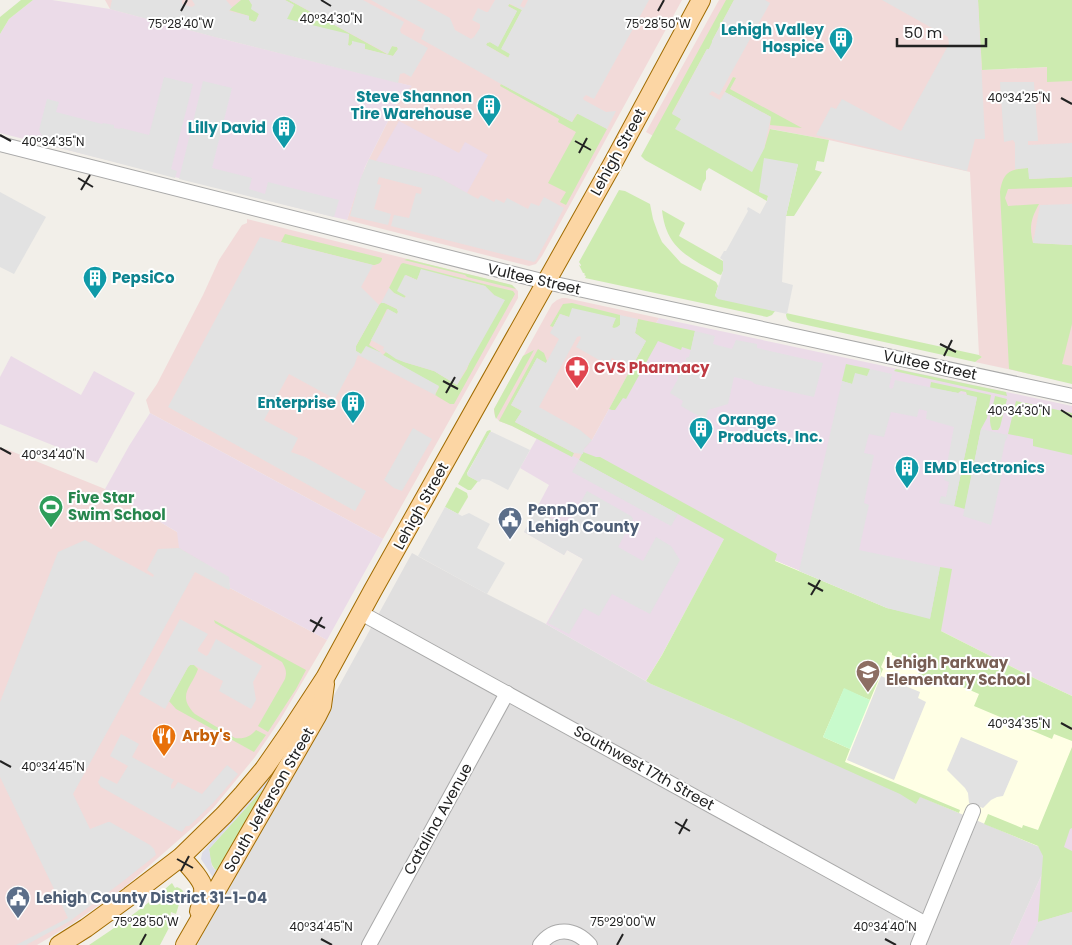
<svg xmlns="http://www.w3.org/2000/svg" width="1072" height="945" viewBox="0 0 1072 945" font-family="Poppins,sans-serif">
	<rect width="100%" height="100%" fill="#f2efe9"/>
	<polygon fill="#e0dfdf" points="412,553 487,594 546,624 651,684 740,722 776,736 1047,850 1047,863 1010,945 197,945"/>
	<g fill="#f2dad9">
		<polygon points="105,0 682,0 542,256 536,264 529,266 347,220 360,179 369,159 400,97 411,86 219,38 110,9"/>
		<polygon points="719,0 979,0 982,70 1072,66 1072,383 975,362 982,357 979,355 970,172 829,140 771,129 756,193 646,132"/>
		<polygon points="247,219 512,285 518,291 518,298 383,539 150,413 146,400 157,384 203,295 219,260 242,225 247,223"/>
		<polygon points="562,298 566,298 659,318 592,440 579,460 512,426 499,421 495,416 494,412 494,409 552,304 557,300"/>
		<polygon points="0,449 6,449 105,489 177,532 230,588 327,640 280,720 255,757 214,807 199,822 125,887 72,924 37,945 0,945"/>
	</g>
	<g fill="#ebdbe8">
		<polygon points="33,0 52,0 110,9 219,38 412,86 400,97 365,167 347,220 334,217 0,133 0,34 9,19"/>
		<polygon points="399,121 459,153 465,142 488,155 467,193 438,177 376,161"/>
		<polygon points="659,318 1072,406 1072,696 1040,681 939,630 724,539 662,655 646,681 546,624 583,559 567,550 564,555 524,532 549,485 520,468 537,438 579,459 584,449 592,440"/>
		<polygon points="11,356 81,395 94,371 135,393 97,463 0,424 0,377"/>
		<polygon points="150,413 383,539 327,640 230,588 228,577 179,548 177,532 105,489 129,446"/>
		<polygon points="1072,788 1072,945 1010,945 1047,863"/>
	</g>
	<polygon fill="#ffffe5" points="727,535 774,560 939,630 1040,681 1072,696 1072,788 1047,850 646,681 662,655"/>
	<g fill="#cdebb0">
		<polygon points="21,0 33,0 9,19 0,34 0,17"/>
		<polygon points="241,0 249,0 259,14 256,21 254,22 249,20 249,16 229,10"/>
		<polygon points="285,0 289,0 387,54 392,46 397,47 398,49 393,56 365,49 365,47 352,41 352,44 350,46 348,45 349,35 278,17 276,24 272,26 271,24 276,14 294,5"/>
		<polygon points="726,0 734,0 712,41 713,42 709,49 707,49 672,113 681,119 764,149 770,129 829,140 824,162 817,161 815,170 822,172 796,213 794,216 786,216 798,164 768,196 767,201 709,168 706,171 706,179 703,184 701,191 645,160 641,156"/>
		<polygon points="978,0 1072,0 1072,81 1047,82 1047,67 982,70"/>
		<polygon points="509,4 522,10 502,48 510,54 509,58 486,45 487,43 490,42 498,46 517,11 508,6"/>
		<polygon points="733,77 736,78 730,89 802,128 770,125 771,117 725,92"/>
		<polygon points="501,84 572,122 578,113 607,129 566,205 560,202 566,192 548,183 576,132 558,122 559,119 500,86"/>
		<path d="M1028,168l2,11 42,-2v10l-64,2 -3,9 3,8 31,-2c-8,15 -10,22 -6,39l39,2v79l-10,40 10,2v18l-63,-15 -9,-177c3,-20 10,-23 28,-24z"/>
		<polygon points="619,190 625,191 650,204 653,219 658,233 662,242 681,263 716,282 718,286 715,296 775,311 772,315 767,317 585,278 586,276 584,275 585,274 584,273 583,273 579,265 581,266 581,265 579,262"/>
		<path d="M662,210l23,13 -6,13 44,25v10l-2,4 -3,-1c-30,-17 -52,-26 -56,-64z"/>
		<path d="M285,234l97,24c0,5 -5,7 -9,7l-92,-23z"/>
		<polygon points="407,259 512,285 516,289 467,277 465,275 404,260"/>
		<polygon points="403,263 496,287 513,291 515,294 454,404 450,404 435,395 439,387 383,355 386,352 404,362 434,371 457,385 467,369 494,295 485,286 421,270 417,280 406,275 404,295 406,296 404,298 394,293 389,288 401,264"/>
		<polygon points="382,302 397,309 398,312 397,314 387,309 369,345 380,352 380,353 361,354 356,351 356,346 379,305"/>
		<polygon points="572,303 620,315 620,325 617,328 612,328 615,318 569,317 560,314 553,327 550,326 563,304"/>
		<path d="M786,313l193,42 3,2 -7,5 -182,-40c-5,-1 -7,-3 -7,-9z"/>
		<polygon points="638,319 695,331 691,350 682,347 681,350 658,341 626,399 623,398 615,410 612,410 609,409 646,341 635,333"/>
		<polygon points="538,349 544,353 547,361 546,364 537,358 511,405 522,411 515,422 574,453 572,457 512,426 499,421"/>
		<polygon points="534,350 496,419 495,416 494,409 523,356"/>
		<polygon points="846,364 870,369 868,376 852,384 842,381"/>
		<polygon points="896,369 1006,392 1007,396 894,371"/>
		<polygon points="931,382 991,395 987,418 981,429 965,509 954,506 977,398 967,395 966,392 961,391 958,393 930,388"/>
		<path d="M995,396l12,3 -7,28 -2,3h-6c-5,-12 1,-22 3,-34z"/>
		<polygon points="1016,401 1072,413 1072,455 1033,446 1033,439 1008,434"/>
		<polygon points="490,430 491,431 467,473 468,476 478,481 471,490 468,490 458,484 487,431"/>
		<polygon points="583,452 596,457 600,457 777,554 775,561 887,608 930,618 940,567 952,569 941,631 1040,681 1072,696 1072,741 1054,734 1052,739 974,706 979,694 935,675 930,684 927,683 926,685 916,680 922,666 914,663 913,664 892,655 892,653 888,651 881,667 883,669 870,700 844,689 823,737 850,749 845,762 960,810 959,813 920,797 916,804 900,794 740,722 651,684 646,681 662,655 724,539 579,460"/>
		<polygon points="456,487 467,493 468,497 458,514 445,507"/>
		<path d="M214,620l92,50 -10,19 -28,43 -10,-6 27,-47c2,-7 1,-10 -3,-17l-67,-39z"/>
		<path d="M190,665h4l4,4c-6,18 -22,26 -3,45l40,24c9,1 15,-1 21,-8l10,5 -12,17 -78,-43 -7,-8 19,-34z"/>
		<polygon points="1072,747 1072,828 1070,829 1064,847 1072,851 1072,912 1038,922 1043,856 1038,846 984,824 988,814 1022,828 1023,825 1038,830"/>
		<path d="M263,789l1,1 -40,70 -6,10 -1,1c-7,-5 -7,-14 -8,-22z"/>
		<path d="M172,883l3,5 2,-1 4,2 2,2 -7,23 -5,-2 -1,6 3,2 -13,25h-71c29,-19 57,-39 83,-62z"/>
	</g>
	<polygon fill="#c8facc" points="844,688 870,700 850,749 823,737"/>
	<g fill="#e2e2e2" fill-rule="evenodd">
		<polygon points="112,0 182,0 182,4 192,7 195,5 192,0 226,0 232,7 229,11 249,16 249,20 254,22 256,21 259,14 251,9 252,5 249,0 285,0 294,5 287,19 349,34 348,45 350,46 352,44 352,41 365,44 365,49 393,56 398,49 397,47 392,46 388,54 289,0 363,0 404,22 400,30 401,33 428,48 411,77 404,73 400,74 398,83 219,38 110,9"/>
		<path d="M371,0h46l33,18 5,12 16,9 3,-2 6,-9v-4l-8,-4 6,-12 8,4h2l7,-12h28l-3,6 4,2 4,-8h121l-55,99 -8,-4 -3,3 1,2 22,12 10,-1 -9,18 -29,-15h-2l-4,8 -71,-38 -80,-45 4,-9zM509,4h2l11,6 -21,39 9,5 -2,4 -22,-13 1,-2 3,-1 8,5 19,-36 -8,-4 -1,-1z"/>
		<polygon points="734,0 765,0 770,3 719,95 712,91 709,94 720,100 725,92 771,117 764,149 752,172 675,129 681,119 672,114 707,49 709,49 712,42 712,41"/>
		<polygon points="882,0 978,0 985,139 975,139 967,171 816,135 831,107 836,109 842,99 901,131 949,44 948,37"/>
		<polygon points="164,77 193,84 171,169 177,171 175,178 37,142 38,139 40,139 42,136 39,130 47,99 59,102 56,112 102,124 103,123 114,125 114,128 120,129 121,128 149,135"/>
		<polygon points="203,81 232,88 212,168 252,178 249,189 265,194 268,182 339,200 334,217 179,179"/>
		<polygon points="1000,82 1034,82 1038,141 1028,141 1028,145 1072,143 1072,177 1029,179 1028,168 1015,169 1015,143 1013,140 1004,142"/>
		<polygon points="764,158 798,164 786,216 782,282 793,285 787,314 718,299 715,296 723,271 723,260 720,258 724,251 726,251 748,211 747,209 748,207 760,214 767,201 768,196 759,192"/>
		<polygon points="369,159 438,177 478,199 481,195 494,202 496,199 504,203 507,198 528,209 531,203 539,206 544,197 564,208 536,260 534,262 391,226 394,215 409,218 416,193 421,194 422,188 379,177 377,184 381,185 374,209 391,214 388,225 350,216 360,180"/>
		<polygon points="0,192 46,217 14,274 0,267"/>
		<polygon points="1072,204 1072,245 1033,243 1040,205"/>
		<polygon points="260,237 373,265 361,287 379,305 356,346 356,351 361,354 366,346 380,352 383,355 439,386 435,394 437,396 358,355 354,366 350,371 335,399 289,374 264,420 298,438 291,452 305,457 366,491 355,511 168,407"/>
		<polygon points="421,269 485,286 494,295 505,300 457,385 434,371 404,362 396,359 383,350 384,347 371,340 388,309 397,314 398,312 397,309 385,303 381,303 389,288 394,293 405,298 406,296 404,295 397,291 405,275 417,280"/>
		<polygon points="572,308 616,318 612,327 614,328 617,327 620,325 620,315 638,319 635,333 646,341 632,366 615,360 612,358 608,365 576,347 581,338 580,336 577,337 539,407 580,430 592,440 584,449 583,454 574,453 515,422 522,411 511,405 537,358 546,363 559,339 550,333 560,314 569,317"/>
		<polygon points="695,331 715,336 713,344 732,349 736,340 757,344 757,348 823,363 814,397 755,384 751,381 734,377 728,404 708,410 706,418 700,417 681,406 683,401 670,393 678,379 678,372 681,372 681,365 686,365 686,358 689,357"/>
		<polygon points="870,369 892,374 889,387 891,389 893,388 895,380 977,397 954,506 939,503 941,496 946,497 949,482 944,480 954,427 926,419 927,411 919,409 917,417 891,412 884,437 869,434 864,453 874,455 864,503 869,505 859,550 940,567 930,619 887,608 799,571 842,381 852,384 855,373 867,376"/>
		<polygon points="413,428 432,439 402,491 394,488 384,480"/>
		<polygon points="981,429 1008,435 1005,442 999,471 1002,474 991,525 963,516"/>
		<polygon points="490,432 492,432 530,450 508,490 489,480 482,479 479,482 468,476 467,474"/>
		<polygon points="579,460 678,514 671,526 572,472"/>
		<polygon points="587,491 631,516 633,519 618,547 643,561 656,537 671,546 680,560 650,614 612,594 599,616 584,608 569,634 548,623 583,559 567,550 564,555 524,532 536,510 567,527"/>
		<polygon points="445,507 462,516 469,513 490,524 477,548 505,563 487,594 418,556"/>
		<polygon points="85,540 153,577 154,575 147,570 158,549 179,548 229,577 230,588 229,590 195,572 73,794 90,829 108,822 110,822 150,845 154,849 156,855 122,882 70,921 26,945 16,945 68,918 0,777 0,702 58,552"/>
		<polygon points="180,619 208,634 198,649 198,651 206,656 208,655 216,639 262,666 253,682 256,700 251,709 219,691 223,681 194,665 190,665 188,667 165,709 139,694"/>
		<polygon points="881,676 920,692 918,698 926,702 894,780 847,760"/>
		<polygon points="121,734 139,744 132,757 174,780 171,785 171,789 174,788 178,782 202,794 227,765 238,774 213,803 189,826 186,826 182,832 177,830 101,787 99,784 98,782 101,776 117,784 128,766 110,756"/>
		<polygon points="961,737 1018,761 1003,796 997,797 991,800 983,808 969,803 968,793 965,788 947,770"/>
		<polygon points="1072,912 1072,945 1027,945 1038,922"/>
	</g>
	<path fill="#dddde8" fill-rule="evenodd" d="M294,744l-80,135 -13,-20 1,-6 61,-71zM263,789l1,3 -40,68 -6,10h-3l-3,-4 -3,-17z"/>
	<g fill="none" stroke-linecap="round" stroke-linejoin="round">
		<defs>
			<g id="minor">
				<polyline points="0,144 546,282 1072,396"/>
				<polyline points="361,613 926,924"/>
				<polyline points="369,945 507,693"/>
				<path d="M540,945c14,-19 35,-17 50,0"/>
				<polyline points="918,945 973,811"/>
			</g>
			<g id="major">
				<path d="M181,857c6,7 20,21 22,30 1,6 -2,18 -4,24"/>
				<polyline points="59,945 86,928 130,896 181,857 224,815 243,794 264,769 289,733 325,678 373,590 613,163 701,0"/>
				<polyline points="185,945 317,716 322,706 325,684"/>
			</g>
		</defs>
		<use href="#minor" stroke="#a9a9a9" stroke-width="16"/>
		<use href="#major" stroke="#a06b00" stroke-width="20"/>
		<use href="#minor" stroke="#fff" stroke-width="14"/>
		<use href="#major" stroke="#fcd6a4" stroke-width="18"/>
	</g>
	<path fill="none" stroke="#222" stroke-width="2" d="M321,0l10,6M181,11l6,-11M658,11l6,-11M1061,98l11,6M0,135l11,6M575,141l16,9M579,153l8,-15M78,178l15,9M81,190l9,-15M940,344l16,8M944,356l8,-16M443,381l15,8M446,393l9,-16M1061,410l11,7M0,448l11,6M808,583l15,8M811,595l9,-15M310,620l15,8M313,632l9,-15M1061,723l11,6M0,761l11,6M675,822l15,9M679,834l8,-15M177,859l16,9M181,871l8,-15M321,939l11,6M885,939l11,6M140,945l6,-11M617,945l6,-11"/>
	<defs>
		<symbol id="building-pin" viewBox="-11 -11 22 30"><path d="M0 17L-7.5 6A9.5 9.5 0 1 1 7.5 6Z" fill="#0f9aa8" stroke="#fff"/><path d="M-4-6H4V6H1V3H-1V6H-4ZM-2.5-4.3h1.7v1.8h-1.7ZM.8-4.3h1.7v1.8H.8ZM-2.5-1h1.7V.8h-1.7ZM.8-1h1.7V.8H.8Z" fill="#fff"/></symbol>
		<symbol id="pharmacy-pin" viewBox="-11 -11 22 30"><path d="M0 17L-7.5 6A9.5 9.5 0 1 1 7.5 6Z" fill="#e0444e" stroke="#fff"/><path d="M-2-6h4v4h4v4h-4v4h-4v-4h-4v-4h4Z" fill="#fff"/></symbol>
		<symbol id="stadium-pin" viewBox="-11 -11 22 30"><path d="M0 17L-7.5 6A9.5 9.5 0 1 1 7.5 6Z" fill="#2e9e5b" stroke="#fff"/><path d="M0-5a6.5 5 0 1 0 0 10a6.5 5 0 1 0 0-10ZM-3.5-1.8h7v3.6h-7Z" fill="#fff"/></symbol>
		<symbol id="civic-pin" viewBox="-11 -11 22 30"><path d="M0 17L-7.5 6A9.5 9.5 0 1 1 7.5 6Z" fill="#5c6f8a" stroke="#fff"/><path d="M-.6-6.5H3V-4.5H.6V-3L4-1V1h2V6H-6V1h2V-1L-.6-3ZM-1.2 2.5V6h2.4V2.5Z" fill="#fff"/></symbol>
		<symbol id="school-pin" viewBox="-11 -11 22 30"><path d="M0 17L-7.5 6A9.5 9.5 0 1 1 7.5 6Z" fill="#8d6e63" stroke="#fff"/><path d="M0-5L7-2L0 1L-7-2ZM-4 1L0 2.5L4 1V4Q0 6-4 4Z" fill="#fff"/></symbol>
		<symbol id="restaurant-pin" viewBox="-11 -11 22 30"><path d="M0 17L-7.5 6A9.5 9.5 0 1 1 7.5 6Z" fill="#e8710a" stroke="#fff"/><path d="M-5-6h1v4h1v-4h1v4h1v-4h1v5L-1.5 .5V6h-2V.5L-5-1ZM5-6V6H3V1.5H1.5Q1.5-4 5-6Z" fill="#fff"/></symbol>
	</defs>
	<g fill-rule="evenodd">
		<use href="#building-pin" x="827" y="25" width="28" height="38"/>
		<use href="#building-pin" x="475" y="92" width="28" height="38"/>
		<use href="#building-pin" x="270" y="114" width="28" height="38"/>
		<use href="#building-pin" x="81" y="264" width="28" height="38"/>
		<use href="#pharmacy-pin" x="563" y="354" width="28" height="38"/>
		<use href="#building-pin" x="339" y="389" width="28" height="38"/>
		<use href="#building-pin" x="687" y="415" width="28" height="38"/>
		<use href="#building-pin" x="893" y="454" width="28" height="38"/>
		<use href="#stadium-pin" x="37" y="493" width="28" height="38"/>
		<use href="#civic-pin" x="496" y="505" width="28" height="38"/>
		<use href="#school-pin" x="854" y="658" width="28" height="38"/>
		<use href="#restaurant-pin" x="150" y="722" width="28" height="38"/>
		<use href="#civic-pin" x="4" y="884" width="28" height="38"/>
	</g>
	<g text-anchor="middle" stroke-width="4" stroke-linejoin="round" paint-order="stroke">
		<g font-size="15" font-weight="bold" fill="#0d838f" stroke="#fff" text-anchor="end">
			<text x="824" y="35">Lehigh Valley<tspan x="824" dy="17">Hospice</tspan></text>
			<text x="472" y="102">Steve Shannon<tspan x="472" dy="17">Tire Warehouse</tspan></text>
			<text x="266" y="133">Lilly David</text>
			<text x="112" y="283" text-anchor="start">PepsiCo</text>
			<text x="336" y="408">Enterprise</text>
			<text x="718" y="425" text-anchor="start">Orange<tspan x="718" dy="17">Products, Inc.</tspan></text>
			<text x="924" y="473" text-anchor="start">EMD Electronics</text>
		</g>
		<g font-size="15" fill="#222" stroke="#fff">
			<text transform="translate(618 152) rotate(-61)" y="5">Lehigh Street</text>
			<text transform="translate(534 279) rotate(13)" y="5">Vultee Street</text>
			<text transform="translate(930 365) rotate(12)" y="5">Vultee Street</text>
			<text transform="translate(421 506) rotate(-61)" y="5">Lehigh Street</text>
			<text transform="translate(644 768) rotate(29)" y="5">Southwest 17th Street</text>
			<text transform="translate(269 800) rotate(-60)" y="5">South Jefferson Street</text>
			<text transform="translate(438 819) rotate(-61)" y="5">Catalina Avenue</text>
		</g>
		<g font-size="15" font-weight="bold" fill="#be3a42" stroke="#fff" text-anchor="start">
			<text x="594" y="373">CVS Pharmacy</text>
		</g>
		<g font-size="15" font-weight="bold" fill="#27864d" stroke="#fff" text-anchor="start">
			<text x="68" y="503">Five Star<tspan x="68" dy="17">Swim School</tspan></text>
		</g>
		<g font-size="15" font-weight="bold" fill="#4e5e75" stroke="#fff" text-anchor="start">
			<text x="528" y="515">PennDOT<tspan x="528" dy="17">Lehigh County</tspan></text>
			<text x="36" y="903">Lehigh County District 31-1-04</text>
		</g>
		<g font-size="15" font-weight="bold" fill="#785e54" stroke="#fff" text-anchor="start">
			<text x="886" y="668">Lehigh Parkway<tspan x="886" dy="17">Elementary School</tspan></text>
		</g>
		<g font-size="15" font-weight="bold" fill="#c56008" stroke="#fff" text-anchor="start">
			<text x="182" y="741">Arby's</text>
		</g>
	</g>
	<g font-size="12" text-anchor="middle" fill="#222" stroke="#fff" stroke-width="4" stroke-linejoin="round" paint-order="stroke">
		<text x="331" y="23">40°34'30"N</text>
		<text x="181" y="28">75°28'40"W</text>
		<text x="658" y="28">75°28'50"W</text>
		<text x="1019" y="102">40°34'25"N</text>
		<text x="53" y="146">40°34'35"N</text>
		<text x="1019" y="415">40°34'30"N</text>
		<text x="53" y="459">40°34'40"N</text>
		<text x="1019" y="728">40°34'35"N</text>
		<text x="53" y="771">40°34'45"N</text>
		<text x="146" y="926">75°28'50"W</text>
		<text x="623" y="926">75°29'00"W</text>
		<text x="321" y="931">40°34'45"N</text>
		<text x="885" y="931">40°34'40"N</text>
	</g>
	<path d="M897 38v8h89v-8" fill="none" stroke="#222222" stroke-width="2.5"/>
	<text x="904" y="38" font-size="15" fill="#222222" stroke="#ffffff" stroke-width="4" paint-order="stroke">50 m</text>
</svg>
